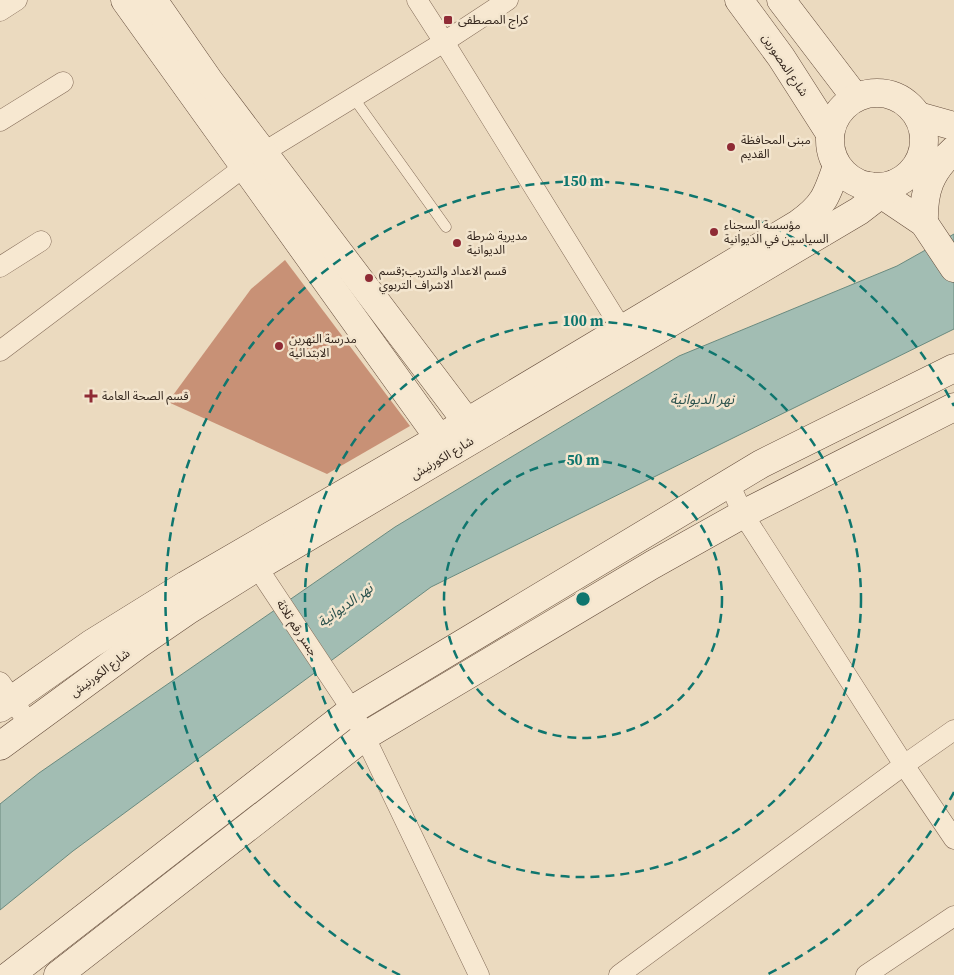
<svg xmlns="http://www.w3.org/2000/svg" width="954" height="975" viewBox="0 0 954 975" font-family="'Source Serif 4','Noto Sans Arabic',serif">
	<rect width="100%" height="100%" fill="#ebdabf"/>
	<polygon fill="#a2bdb3" stroke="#6a8a7f" points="954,234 954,329 431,587 73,851 0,910 0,804 39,773 395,527 679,356 897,266"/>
	<polygon fill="#c89176" points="285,260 410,426 327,474 168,402 251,289"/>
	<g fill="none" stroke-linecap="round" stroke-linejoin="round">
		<defs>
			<polyline id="lane" points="353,97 446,227"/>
			<g id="street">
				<polyline points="417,0 444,42 621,328"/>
				<polyline points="0,11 17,0"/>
				<polyline points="0,121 63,82"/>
				<polyline points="0,267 41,241"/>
				<polyline points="0,351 264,152 444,42 508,0"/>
				<polyline points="729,483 743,514 904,765 954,839"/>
				<polyline points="257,567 352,710 479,975"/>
				<polyline points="0,682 30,725"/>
				<polyline points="619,975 904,765 954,730"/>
				<polyline points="866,975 954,916"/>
			</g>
			<g id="secondary">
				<polyline points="125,0 439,438 447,453"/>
				<polyline points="153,0 210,82 467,422 478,434"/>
				<polyline points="739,0 781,57 829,132"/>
				<polyline points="781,0 855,97"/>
				<circle cx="877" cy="140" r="47"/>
				<polyline points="918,116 954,126"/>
				<polyline points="869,186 924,223 954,268"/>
				<path d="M924,223c-1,-32 6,-52 30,-73"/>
				<path d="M0,708l91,-64 95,-59 281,-163 331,-198c26,-18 29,-29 39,-58"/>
				<polyline points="0,746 139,644 187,611 257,567 859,211 894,184"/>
				<polyline points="10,975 352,710 761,464 954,368"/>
				<polyline points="58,975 365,736 652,565 743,514 954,407"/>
			</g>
		</defs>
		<use href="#lane" stroke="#836b58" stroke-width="11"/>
		<use href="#street" stroke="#836b58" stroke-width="21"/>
		<use href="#secondary" stroke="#654d3c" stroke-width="29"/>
		<use href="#lane" stroke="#f7e8d1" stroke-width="10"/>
		<use href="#street" stroke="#f7e8d1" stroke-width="20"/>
		<use href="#secondary" stroke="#f7e8d1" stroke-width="28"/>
	</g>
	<g fill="none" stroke="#0f766e" stroke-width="2.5" stroke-dasharray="9 6">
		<circle cx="583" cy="599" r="139"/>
		<circle cx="583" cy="599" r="278"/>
		<path d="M954 792A418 418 0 0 1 766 975M400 975A418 418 0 1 1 954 406"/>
	</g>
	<g fill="#8f2b35" stroke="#f3e5ce" stroke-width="2">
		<rect x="443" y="15" width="10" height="10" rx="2.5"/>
		<circle cx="731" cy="147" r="5"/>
		<circle cx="714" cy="232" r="5"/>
		<circle cx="457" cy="243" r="5"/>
		<circle cx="369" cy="278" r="5"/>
		<circle cx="279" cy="346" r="5"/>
		<path d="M88.5 388.5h5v5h5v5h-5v5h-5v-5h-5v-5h5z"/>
	</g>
	<g text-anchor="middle" stroke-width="5" stroke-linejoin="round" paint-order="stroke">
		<g font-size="12" fill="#33251c" stroke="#f3e5ce" text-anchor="start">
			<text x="458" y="24">كراج المصطفى</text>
			<text x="741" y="144">مبنى المحافظة<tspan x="741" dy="14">القديم</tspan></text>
			<text x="724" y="229">مؤسسة السجناء<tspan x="724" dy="14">السياسين في الديوانية</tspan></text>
			<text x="467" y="240">مديرية شرطة<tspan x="467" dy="14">الديوانية</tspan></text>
			<text x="379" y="275">قسم الاعداد والتدريب;قسم<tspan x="379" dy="14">الاشراف التربوي</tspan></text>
			<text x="289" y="343">مدرسة النهرين<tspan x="289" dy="14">الابتدائية</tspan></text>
			<text x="102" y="400">قسم الصحة العامة</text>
		</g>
		<g font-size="12" fill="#33251c" stroke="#f3e5ce">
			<text transform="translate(785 65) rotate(56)" y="4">شارع المصورين</text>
			<text transform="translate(442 458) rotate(-31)" y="4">شارع الكورنيش</text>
			<text transform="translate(297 628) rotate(57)" y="4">جسر رقم ثلاثة</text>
			<text transform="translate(100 673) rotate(-37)" y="4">شارع الكورنيش</text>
		</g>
		<g font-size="14" font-style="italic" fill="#2c524d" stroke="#f3e5ce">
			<text x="702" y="404">نهر الديوانية</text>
			<text transform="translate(345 605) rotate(-36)" y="5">نهر الديوانية</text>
		</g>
	</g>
	<circle cx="583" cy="599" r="8" fill="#0f766e" stroke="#f3e5ce" stroke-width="2.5"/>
	<g font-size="15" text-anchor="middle" font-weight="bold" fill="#0f766e" stroke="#f3e5ce" stroke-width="5" stroke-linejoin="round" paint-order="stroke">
		<text x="583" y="186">150 m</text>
		<text x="583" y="326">100 m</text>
		<text x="583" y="465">50 m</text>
	</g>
</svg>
